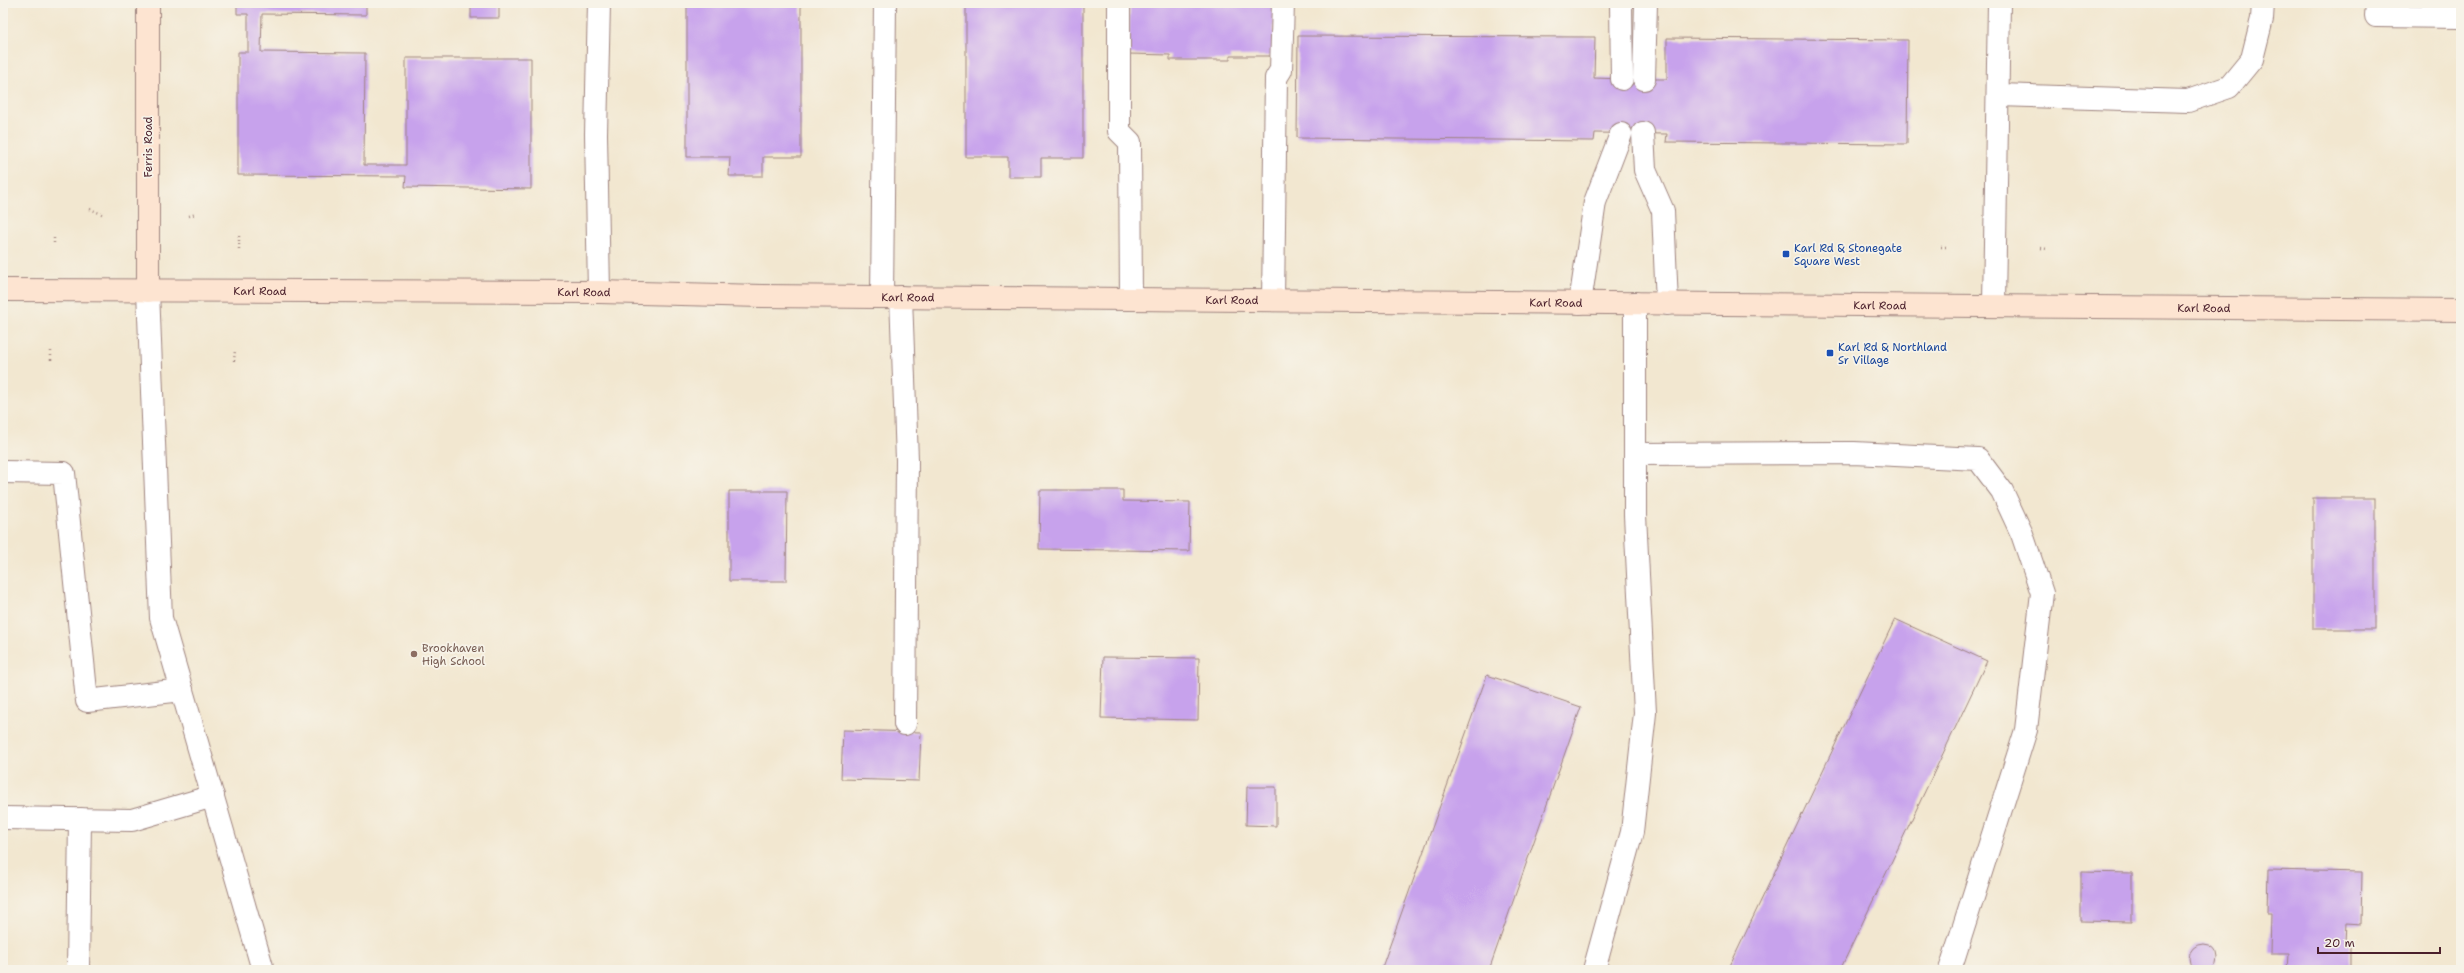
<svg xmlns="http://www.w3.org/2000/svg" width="2464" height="973" viewBox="0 0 2464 973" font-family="'Shantell Sans',sans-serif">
	<rect width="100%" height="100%" fill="#f7f3e8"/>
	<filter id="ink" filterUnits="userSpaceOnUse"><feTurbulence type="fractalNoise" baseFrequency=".025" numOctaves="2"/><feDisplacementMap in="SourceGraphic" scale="8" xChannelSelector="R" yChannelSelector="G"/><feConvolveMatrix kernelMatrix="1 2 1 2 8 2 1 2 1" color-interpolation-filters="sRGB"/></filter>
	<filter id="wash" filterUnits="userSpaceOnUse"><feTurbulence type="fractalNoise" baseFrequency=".012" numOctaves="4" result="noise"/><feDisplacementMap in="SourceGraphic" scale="16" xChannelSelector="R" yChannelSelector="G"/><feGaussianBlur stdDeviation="0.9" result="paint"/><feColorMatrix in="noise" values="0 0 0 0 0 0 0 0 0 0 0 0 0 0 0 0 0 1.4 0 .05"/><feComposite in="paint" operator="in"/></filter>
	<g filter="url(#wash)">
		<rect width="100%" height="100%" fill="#f2e7d0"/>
		<g id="blocks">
			<g fill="#c7a2ec">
				<polygon points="237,3 366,3 366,15 262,14 261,52 365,53 364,165 406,165 406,58 531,58 531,189 405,187 406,176 238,175 238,52 248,52 248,14 237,14"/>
				<rect x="471" y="3" width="28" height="15"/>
				<polygon points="687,3 801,3 801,157 763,157 763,176 729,176 730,157 687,157"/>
				<polygon points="966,3 1083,3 1083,158 1041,158 1041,177 1008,177 1008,157 966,157"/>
				<polygon points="1130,3 1274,3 1274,56 1230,56 1230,60 1170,60 1170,55 1129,54"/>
				<polygon points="1298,36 1595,37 1594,78 1622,79 1667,79 1667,38 1908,40 1907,144 1666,142 1667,134 1595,133 1594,141 1297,138"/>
				<polygon points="1040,490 1123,490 1123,501 1190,502 1189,551 1039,549"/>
				<polygon points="729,491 787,491 786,581 729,581"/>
				<rect x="2313" y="498" width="62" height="131"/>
				<polygon points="1895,619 1987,661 1841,968 1846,970 1728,970"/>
				<polygon points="1103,657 1199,658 1198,720 1101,718"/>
				<polygon points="1487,675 1581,707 1489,970 1381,970"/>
				<polygon points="843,730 921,732 919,781 841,779"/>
				<polygon points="1247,787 1276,787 1276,826 1246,825"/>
				<polygon points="2268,870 2362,872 2361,924 2347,923 2346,942 2350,942 2350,970 2287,970 2288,954 2270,954 2271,913 2267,913"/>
				<polygon points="2081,872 2132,873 2132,922 2081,921"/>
				<circle cx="2203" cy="958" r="14"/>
			</g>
		</g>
	</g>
	<g filter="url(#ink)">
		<use href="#blocks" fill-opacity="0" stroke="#9e837e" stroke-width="1"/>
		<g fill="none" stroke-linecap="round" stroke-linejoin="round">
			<defs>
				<g id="lane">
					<polyline points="599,3 596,134 599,292"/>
					<polyline points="1119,3 1119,131 1130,142 1131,299"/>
					<polyline points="1621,3 1622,79"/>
					<polyline points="2377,3 2376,16 2461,17"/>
					<polyline points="1644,79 1646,3"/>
					<polyline points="1998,95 2188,101 2229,87 2252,59 2262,19 2263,3"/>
					<polyline points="1643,133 1645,170 1663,211 1667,304"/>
					<polyline points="148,291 161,618 263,970"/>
					<polyline points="882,297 885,3"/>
					<polyline points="901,297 907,460 905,724"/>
					<polyline points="1273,300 1276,78 1281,70 1283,3"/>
					<polyline points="1580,303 1595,202 1621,134"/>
					<polyline points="1994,304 1999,3"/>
					<polyline points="1635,454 1854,453 1978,459 2002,491 2022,534 2042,593 2026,730 1950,970"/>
					<polyline points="3,472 64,473 87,701 182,690"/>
					<polyline points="3,818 132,820 213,796"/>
					<polyline points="78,970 80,819"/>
					<polyline points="1594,970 1632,832 1645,713 1635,515 1635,303"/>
				</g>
				<g id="secondary">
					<polyline points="148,3 148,291"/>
					<path id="s1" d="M3,290l596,2 163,4 1699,14"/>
				</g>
			</defs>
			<use href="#lane" stroke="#9e837e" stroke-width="24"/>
			<use href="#secondary" stroke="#9e837e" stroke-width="24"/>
			<g stroke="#9e837e" stroke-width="2.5" stroke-dasharray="1 3" stroke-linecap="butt">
				<polyline points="90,209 104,215"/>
				<polyline points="189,216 196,214"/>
				<polyline points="54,243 54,235"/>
				<polyline points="1941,247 1949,247"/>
				<polyline points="2041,248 2047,249"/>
				<polyline points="239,249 239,234"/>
				<polyline points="51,360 51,350"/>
				<polyline points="234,361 235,350"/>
			</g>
			<use href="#lane" stroke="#fff" stroke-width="22"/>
			<use href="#secondary" stroke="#fde4d1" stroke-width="22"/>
		</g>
	</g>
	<g fill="#1a4fb4" stroke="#f7f3e8" stroke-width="1.5">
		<rect x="1782" y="250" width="8" height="8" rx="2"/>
		<rect x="1826" y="349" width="8" height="8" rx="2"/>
	</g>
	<circle fill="#8d6e63" stroke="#f7f3e8" stroke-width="1.5" cx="414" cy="654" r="4"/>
	<g text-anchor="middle" stroke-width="3.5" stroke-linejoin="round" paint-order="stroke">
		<g font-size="11" fill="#4a1f2b" stroke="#f7f3e8">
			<text transform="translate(148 147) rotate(-90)" y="4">Ferris Road</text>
			<text dy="4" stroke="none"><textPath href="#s1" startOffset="257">Karl Road</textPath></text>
			<text dy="4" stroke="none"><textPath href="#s1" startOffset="581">Karl Road</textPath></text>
			<text dy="4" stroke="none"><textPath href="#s1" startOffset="905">Karl Road</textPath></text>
			<text dy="4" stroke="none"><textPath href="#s1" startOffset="1229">Karl Road</textPath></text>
			<text dy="4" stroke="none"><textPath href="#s1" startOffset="1553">Karl Road</textPath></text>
			<text dy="4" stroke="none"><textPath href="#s1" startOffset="1877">Karl Road</textPath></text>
			<text dy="4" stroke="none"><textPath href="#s1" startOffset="2201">Karl Road</textPath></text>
		</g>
		<g font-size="11" fill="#164399" stroke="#f7f3e8" text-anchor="start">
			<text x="1794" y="252">Karl Rd &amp; Stonegate<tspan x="1794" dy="13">Square West</tspan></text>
			<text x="1838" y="351">Karl Rd &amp; Northland<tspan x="1838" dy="13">Sr Village</tspan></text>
		</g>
		<g font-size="11" fill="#785e54" stroke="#f7f3e8" text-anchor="start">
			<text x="422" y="652">Brookhaven<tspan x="422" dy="13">High School</tspan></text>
		</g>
	</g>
	<rect width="2464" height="973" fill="none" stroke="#f7f3e8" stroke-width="16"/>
	<path d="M2318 947v6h122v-6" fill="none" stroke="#4a1f2b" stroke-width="2"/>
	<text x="2324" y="947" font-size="12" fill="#4a1f2b" stroke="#f7f3e8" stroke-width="3" paint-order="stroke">20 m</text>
</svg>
